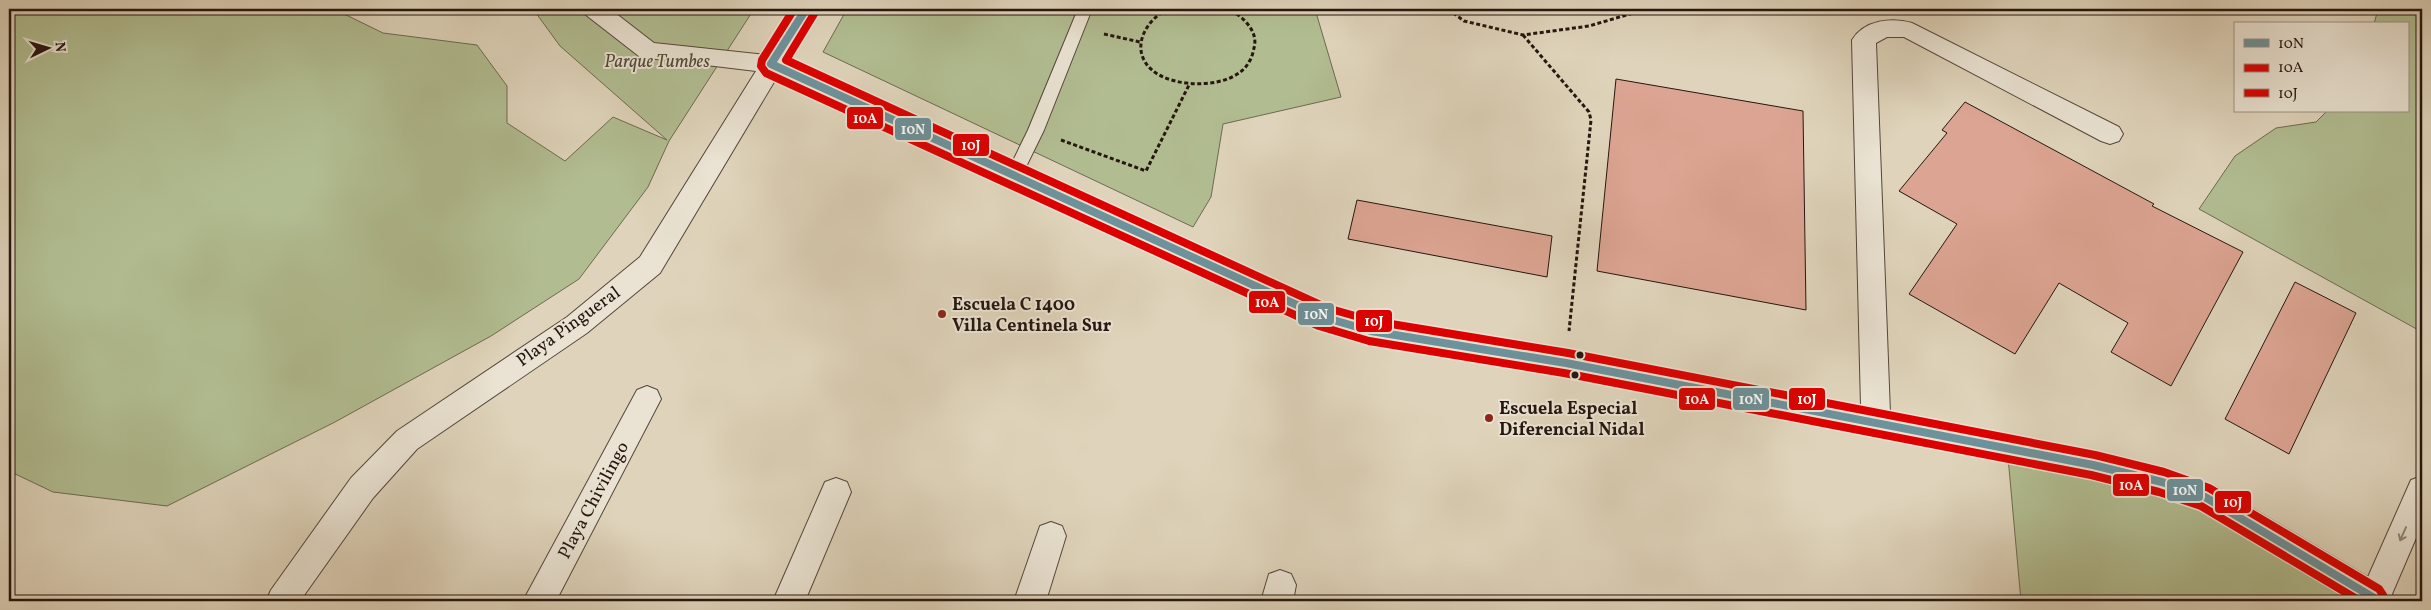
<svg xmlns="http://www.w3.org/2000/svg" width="2431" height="610" viewBox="0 0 2431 610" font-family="Vollkorn,serif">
	<rect width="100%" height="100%" fill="#dfd4bb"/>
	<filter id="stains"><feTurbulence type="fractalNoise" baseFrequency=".004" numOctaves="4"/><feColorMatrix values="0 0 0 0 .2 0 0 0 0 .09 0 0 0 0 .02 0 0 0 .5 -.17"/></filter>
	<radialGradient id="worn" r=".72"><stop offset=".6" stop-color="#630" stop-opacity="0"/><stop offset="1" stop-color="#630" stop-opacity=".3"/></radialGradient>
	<g fill="#b1bd91" stroke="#6c6a50">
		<polygon points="9,9 334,9 383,33 477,45 507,86 507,123 565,161 613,117 667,140 560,46 533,9 754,9 669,141 648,187 579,279 491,336 335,422 167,506 53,492 9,471"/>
		<polygon points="847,9 1315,9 1341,97 1223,124 1211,197 1193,227 823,52"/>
		<polygon points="2378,9 2422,9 2422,332 2199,209 2235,156 2276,128 2316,122 2327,111 2407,111 2407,24 2374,24"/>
		<polygon points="2008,457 2204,503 2349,593 2345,601 2021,601"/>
	</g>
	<g fill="#dca492" stroke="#261610">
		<polygon points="1616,79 1803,111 1806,310 1597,271"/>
		<polygon points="1965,102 2154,204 2152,206 2243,252 2171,386 2111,352 2128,323 2059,283 2015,354 1909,294 1957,224 1899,191 1947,133 1942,130"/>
		<polygon points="1357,200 1552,236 1547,277 1348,239"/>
		<polygon points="2295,282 2356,313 2289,454 2225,419"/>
	</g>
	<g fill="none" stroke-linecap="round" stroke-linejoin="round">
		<defs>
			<polygon id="lane" points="1078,9 1092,9 1044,130 1022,175 1020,179 1014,181 1008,179 1006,175 1028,130"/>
			<g id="street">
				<path d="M582,9h28l44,34 112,12 28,-46h24l-31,52 542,246 42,12 195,32 295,56 -9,-367c12,-20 40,-23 60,-17l207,104 4,7 -4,7 -9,3 -9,-3 -197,-104h-17l-11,6 14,370 203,39 69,16 54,19 152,90 43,-97 11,-4v48l-30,70 3,7h-44l-156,-94 -33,-11 -69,-18 -527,-103 -195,-32 -58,-18 -536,-248 -117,196 -73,60 -170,116 -44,49 -73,103h-34l5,-11 80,-112 46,-47 170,-114 73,-60 116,-186 -116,-14 -54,-42z"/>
				<polygon points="647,386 657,390 661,399 556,601 523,601 637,390"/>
				<polygon points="836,478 847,482 851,492 805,601 773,601 825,482"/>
				<polygon points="1051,522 1062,526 1066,536 1046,601 1014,601 1040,526"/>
				<polygon points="1280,570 1291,574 1296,585 1293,601 1261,601 1269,574"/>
			</g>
		</defs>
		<use href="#lane" stroke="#54463b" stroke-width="2"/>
		<use href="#street" stroke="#54463b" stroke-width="2"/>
		<g stroke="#261610" stroke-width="3" stroke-dasharray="4 2.5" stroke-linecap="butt">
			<path d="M1168,9c-23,11 -39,41 -16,61 21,19 82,20 97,-8 3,-4 4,-10 5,-14 5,-17 -12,-32 -25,-39"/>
			<polyline points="1448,9 1464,21 1523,35 1589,26 1647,9"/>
			<polyline points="1840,9 1851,12"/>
			<polyline points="1104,34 1140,42"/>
			<polyline points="1523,35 1589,112 1591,120 1569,331"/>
			<polyline points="1061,140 1146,171 1189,85"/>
		</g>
		<use href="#lane" fill="#eae3d3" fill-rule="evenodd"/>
		<use href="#street" fill="#eae3d3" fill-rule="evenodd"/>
		<defs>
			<polyline id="bus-1" points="806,9 771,64 1323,317 1371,331 1566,363 2093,465 2162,482 2205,497 2374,598 2373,601"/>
			<polyline id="bus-2" points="794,9 762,60 761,66 766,73 1319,326 1369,341 1564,373 2091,475 2159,492 2201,506 2360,601"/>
			<polyline id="bus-3" points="814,14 786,60 1327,308 1373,321 1568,353 2095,455 2164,472 2209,488 2379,589 2383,595 2383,601"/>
		</defs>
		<use href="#bus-1" stroke="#eae3d3" stroke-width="11"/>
		<use href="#bus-2" stroke="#eae3d3" stroke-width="11"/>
		<use href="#bus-3" stroke="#eae3d3" stroke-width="11"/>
		<use href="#bus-1" stroke="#6d929c" stroke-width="8"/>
		<use href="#bus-2" stroke="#d00" stroke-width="8"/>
		<use href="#bus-3" stroke="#d00" stroke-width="8"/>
	</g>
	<defs><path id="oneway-shaft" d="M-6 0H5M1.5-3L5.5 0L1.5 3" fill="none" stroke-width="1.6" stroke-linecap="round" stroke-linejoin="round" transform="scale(1.25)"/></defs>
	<use stroke="#92877b" href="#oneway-shaft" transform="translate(2403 534) rotate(114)"/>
	<g fill="#8f2418" stroke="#eae3d3" stroke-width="2">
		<circle cx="942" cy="314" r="5"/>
		<circle cx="1489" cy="418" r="5"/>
	</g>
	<g fill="#261610" stroke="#eae3d3" stroke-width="2">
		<circle cx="1580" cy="355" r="4.5"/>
		<circle cx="1575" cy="375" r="4.5"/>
	</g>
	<g text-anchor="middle" stroke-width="4" stroke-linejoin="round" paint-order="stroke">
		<g font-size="18" font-style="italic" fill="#504837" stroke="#eae3d3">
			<text x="657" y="67">Parque Tumbes</text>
		</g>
		<g font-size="18" font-weight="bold" fill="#261610" stroke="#eae3d3" text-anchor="start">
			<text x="952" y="310">Escuela C 1400<tspan x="952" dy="21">Villa Centinela Sur</tspan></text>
			<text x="1499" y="414">Escuela Especial<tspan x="1499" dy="21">Diferencial Nidal</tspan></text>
		</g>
		<g font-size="18" fill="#261610" stroke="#eae3d3">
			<text transform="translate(568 326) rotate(-36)" y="6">Playa Pingueral</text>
			<text transform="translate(593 500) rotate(-62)" y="6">Playa Chivilingo</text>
		</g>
	</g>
	<g stroke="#eae3d3" stroke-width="2">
		<rect x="846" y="106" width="38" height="24" rx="5" fill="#d00"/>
		<rect x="894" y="117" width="38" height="24" rx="5" fill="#6d929c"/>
		<rect x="952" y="133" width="38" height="24" rx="5" fill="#d00"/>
		<rect x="1248" y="290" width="38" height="24" rx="5" fill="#d00"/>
		<rect x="1297" y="302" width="38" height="24" rx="5" fill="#6d929c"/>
		<rect x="1355" y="309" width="38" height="24" rx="5" fill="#d00"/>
		<rect x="1678" y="387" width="38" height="24" rx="5" fill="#d00"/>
		<rect x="1732" y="387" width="38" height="24" rx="5" fill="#6d929c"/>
		<rect x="1788" y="387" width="38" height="24" rx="5" fill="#d00"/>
		<rect x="2112" y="473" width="38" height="24" rx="5" fill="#d00"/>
		<rect x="2166" y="478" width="38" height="24" rx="5" fill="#6d929c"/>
		<rect x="2214" y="490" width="38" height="24" rx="5" fill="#d00"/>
	</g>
	<g font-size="14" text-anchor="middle" font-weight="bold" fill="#fff">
		<text x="865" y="123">10A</text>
		<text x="913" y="134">10N</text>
		<text x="971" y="150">10J</text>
		<text x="1267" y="307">10A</text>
		<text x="1316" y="319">10N</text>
		<text x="1374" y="326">10J</text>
		<text x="1697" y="404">10A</text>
		<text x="1751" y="404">10N</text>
		<text x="1807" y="404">10J</text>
		<text x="2131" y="490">10A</text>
		<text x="2185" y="495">10N</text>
		<text x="2233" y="507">10J</text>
	</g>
	<rect width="2431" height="610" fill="none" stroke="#dfd4bb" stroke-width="30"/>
	<rect x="10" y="10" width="2411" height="590" fill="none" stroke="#261610" stroke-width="2.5"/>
	<rect x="15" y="15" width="2401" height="580" fill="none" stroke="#261610"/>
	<rect x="2234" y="22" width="175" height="90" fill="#eae3d3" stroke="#9c9185"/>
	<rect x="2244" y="39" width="25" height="8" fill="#6d929c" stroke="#9c9185"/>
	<text x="2278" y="48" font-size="15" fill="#261610">10N</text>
	<rect x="2244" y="64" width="25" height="8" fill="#dd0000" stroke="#9c9185"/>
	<text x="2278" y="72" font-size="15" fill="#261610">10A</text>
	<rect x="2244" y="89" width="25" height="8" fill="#dd0000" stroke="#9c9185"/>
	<text x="2278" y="98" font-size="15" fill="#261610">10J</text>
	<g transform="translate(48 48) rotate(85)" stroke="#eae3d3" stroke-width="4" paint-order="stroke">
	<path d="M0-4L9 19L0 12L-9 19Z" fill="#261610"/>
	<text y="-8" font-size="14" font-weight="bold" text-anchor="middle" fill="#261610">N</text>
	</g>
	<rect width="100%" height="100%" filter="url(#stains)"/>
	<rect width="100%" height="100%" fill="url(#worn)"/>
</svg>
